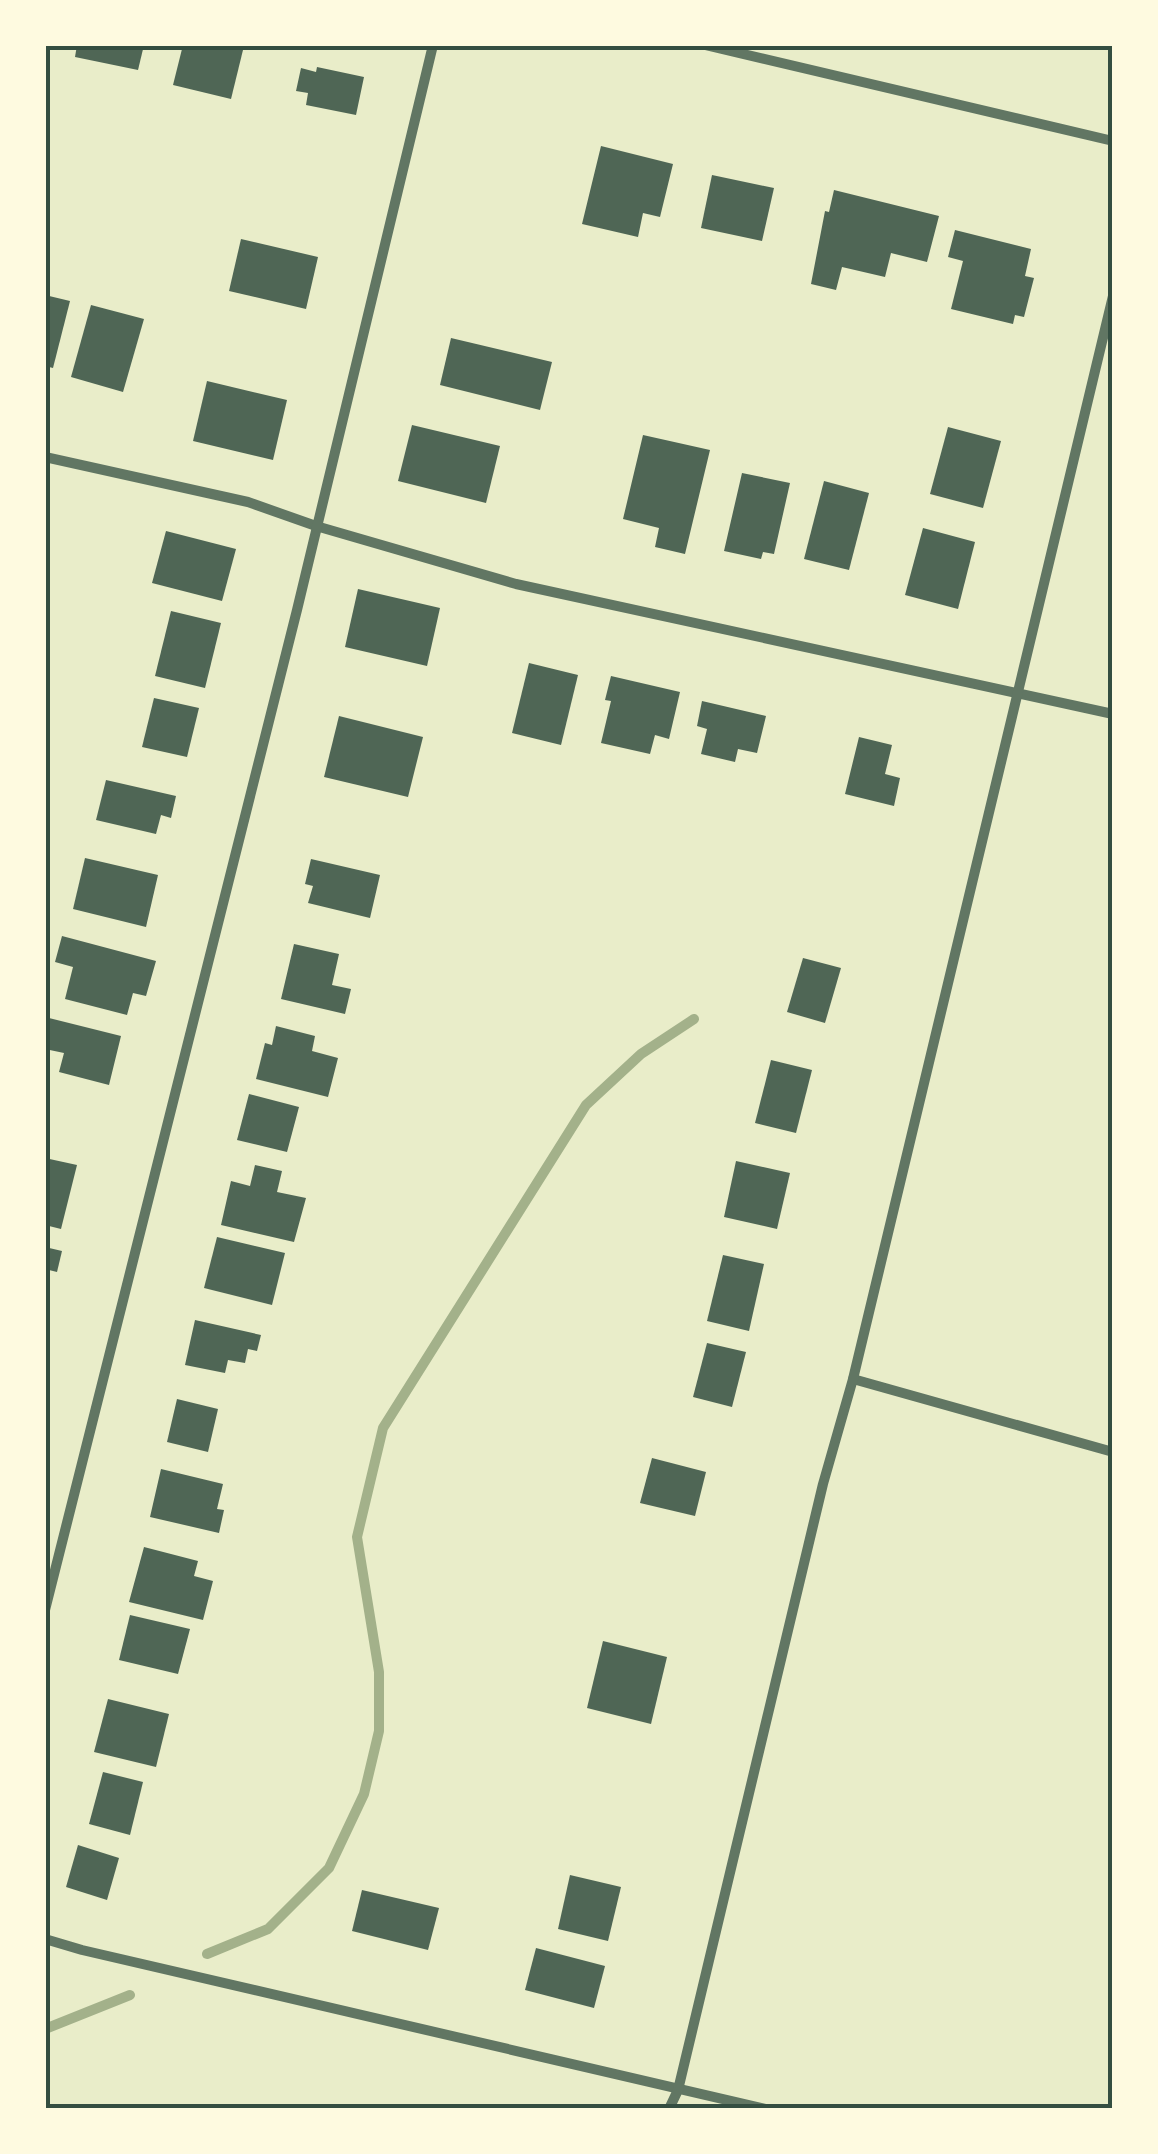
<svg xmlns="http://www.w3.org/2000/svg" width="1158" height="2154" viewBox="0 0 1158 2154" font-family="Roboto,sans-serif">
	<rect width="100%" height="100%" fill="#e9edc9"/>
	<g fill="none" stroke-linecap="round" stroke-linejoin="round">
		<g stroke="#a3b18a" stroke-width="10">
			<polyline points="207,1954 268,1929 329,1868 364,1794 379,1731 379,1672 357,1537 383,1428 586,1105 641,1054 694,1019"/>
			<polyline points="45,2029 130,1995"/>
		</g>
	</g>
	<g fill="#4f6655">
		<polygon points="77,45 144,45 138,70 75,57"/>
		<polygon points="183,45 225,45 243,50 231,99 173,85"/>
		<polygon points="317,67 364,77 356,115 306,105 308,93 296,91 301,68 316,72"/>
		<polygon points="601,146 673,164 660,217 643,213 638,237 582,224"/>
		<polygon points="712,175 774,188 762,241 701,228"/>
		<polygon points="834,190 939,216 927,262 891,253 885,277 842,267 836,290 811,284 825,211 829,212"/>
		<polygon points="955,230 1031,249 1025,276 1034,278 1024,317 1015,315 1013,324 951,309 963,261 948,257"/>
		<polygon points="241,239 318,257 306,309 229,291"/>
		<polygon points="45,295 70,301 53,368 45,366"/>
		<polygon points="91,305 144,319 123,392 71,377"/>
		<polygon points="451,338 552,362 540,410 440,385"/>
		<polygon points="207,381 287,400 273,460 193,441"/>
		<polygon points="412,425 500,446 486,503 398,481"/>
		<polygon points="948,427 1001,441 983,508 930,494"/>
		<polygon points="643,435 710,450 685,554 655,547 659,528 623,519"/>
		<polygon points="742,473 790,483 774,554 763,552 761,559 724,551"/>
		<polygon points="824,481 869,493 849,570 804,559"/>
		<polygon points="923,528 975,542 958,609 905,595"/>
		<polygon points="166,531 236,549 222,601 152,583"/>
		<polygon points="358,589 440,608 427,666 345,647"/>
		<polygon points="171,611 221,623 205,688 155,676"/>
		<polygon points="529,663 578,675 561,745 512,733"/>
		<polygon points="611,676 680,692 669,739 655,735 650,754 601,743 611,701 605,700"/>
		<polygon points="154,698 199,708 187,757 142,747"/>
		<polygon points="702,701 766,716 757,753 738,749 735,762 701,754 707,729 697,726"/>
		<polygon points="339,716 423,737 408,797 324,777"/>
		<polygon points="859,737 892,745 885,774 900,778 894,806 845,794"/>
		<polygon points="106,780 176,796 171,818 161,815 156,834 96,820"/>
		<polygon points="85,858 158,875 146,927 73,909"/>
		<polygon points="311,859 380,875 370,918 308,903 313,886 305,884"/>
		<polygon points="62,936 156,961 146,996 133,993 127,1015 65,999 73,967 55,962"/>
		<polygon points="294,944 339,954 332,985 351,989 345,1014 281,999"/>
		<polygon points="803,958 841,968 825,1023 787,1012"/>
		<polygon points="45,1017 121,1036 109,1085 59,1072 64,1053 45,1049"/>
		<polygon points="276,1026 315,1036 312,1051 338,1058 328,1097 256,1079 265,1043 272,1045"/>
		<polygon points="771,1060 812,1070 796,1133 755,1123"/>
		<polygon points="249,1094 299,1107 287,1152 237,1140"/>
		<polygon points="45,1158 77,1165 61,1229 45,1225"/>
		<polygon points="736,1161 790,1173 777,1229 724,1217"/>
		<polygon points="255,1165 282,1171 277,1192 306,1198 294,1242 221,1225 231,1181 250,1186"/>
		<polygon points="217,1237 285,1253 272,1305 204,1288"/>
		<polygon points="45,1247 62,1251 57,1272 45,1269"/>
		<polygon points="723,1255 764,1264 749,1331 707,1321"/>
		<polygon points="195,1320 261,1335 257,1351 248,1349 245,1363 228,1360 225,1373 185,1365"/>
		<polygon points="707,1343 746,1352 732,1407 693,1397"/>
		<polygon points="177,1399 218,1409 208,1452 167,1442"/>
		<polygon points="652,1458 706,1472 695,1516 640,1503"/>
		<polygon points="161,1469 223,1484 217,1509 224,1510 219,1533 150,1517"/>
		<polygon points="144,1547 198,1561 194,1576 213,1581 203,1620 129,1602"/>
		<polygon points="130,1615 190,1629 178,1674 119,1660"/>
		<polygon points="603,1641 667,1657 651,1724 587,1708"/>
		<polygon points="108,1699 169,1714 156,1767 94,1752"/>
		<polygon points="103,1772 143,1782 130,1835 89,1824"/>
		<polygon points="78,1845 119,1858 107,1900 66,1887"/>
		<polygon points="570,1875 621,1887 608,1941 558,1929"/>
		<polygon points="362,1890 439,1908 428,1950 352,1931"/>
		<polygon points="536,1948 605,1966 594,2008 525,1990"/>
	</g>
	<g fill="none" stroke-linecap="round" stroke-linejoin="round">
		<g stroke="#617663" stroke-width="10">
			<polyline points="705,45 1113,141"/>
			<polyline points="45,457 248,502 316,526 516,584 1113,714"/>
			<polyline points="853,1379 1113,1452"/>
			<polyline points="45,1610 297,610 433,45"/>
			<polyline points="45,1939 82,1950 766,2109"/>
			<polyline points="669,2109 678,2090 823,1484 853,1379 1113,296"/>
		</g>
	</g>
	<rect width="1158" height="2154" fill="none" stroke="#fefae0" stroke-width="95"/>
	<rect x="48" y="48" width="1062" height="2058" fill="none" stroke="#344e41" stroke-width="4"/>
</svg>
